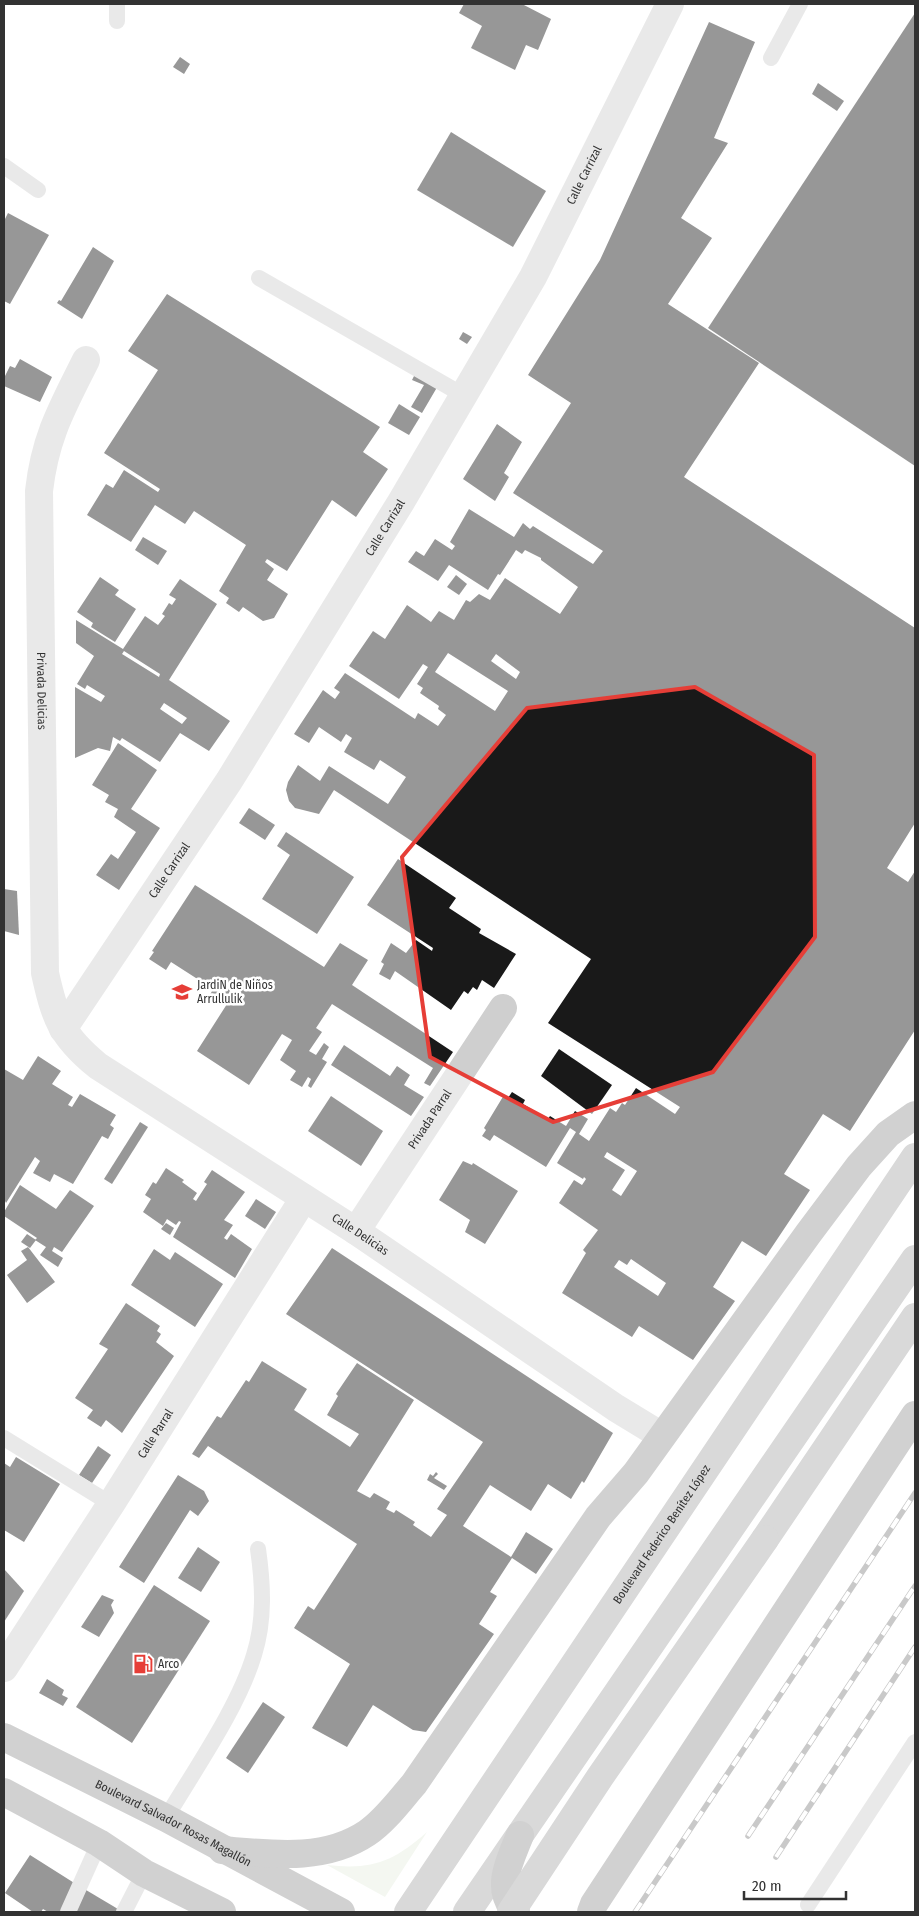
<svg xmlns="http://www.w3.org/2000/svg" width="919" height="1916" viewBox="0 0 919 1916" font-family="'Fira Sans Condensed',sans-serif">
	<rect width="100%" height="100%" fill="#fff"/>
	<path fill="#e6eee0" d="M427,1832l-42,65 -58,-32c45,5 66,-3 100,-33z"/>
	<g fill="#191919" fill-rule="evenodd">
		<polygon points="464,4 522,4 551,19 538,50 526,45 515,70 471,48 482,26 459,13"/>
		<polygon points="915,13 915,466 708,328"/>
		<path d="M709,22l46,20 -41,96 14,5 -47,75 31,20 -44,66 91,59 -75,114 231,151v195l-28,45 21,14 7,-11v159l-65,101 -27,-17 -39,60 26,16 -44,66 -24,-15 -29,46 22,14 -42,59 -54,-34 -7,11 -70,-44 24,-40 -3,-3 15,-20 -39,-27 15,-23 8,5 4,-6 -2,-2 -1,2 -26,-16 19,-31 -6,-4 -24,39 -52,-32 -4,6 -8,-5 4,-6 -2,-2 20,-33 4,3 4,-6 13,8 -2,4 25,15 2,-3 16,10 9,-15 13,8 -9,15 10,7 21,-33 6,4 6,-9 3,2 11,-17 39,26 5,-7 -132,-84 43,-64 -257,-169 -15,24 -24,-6 -6,-7 -3,-11 2,-8 10,-17 22,16 9,-15 59,38 18,-27 -26,-17 -6,10 -30,-18 8,-14 -6,-4 -5,8 -22,-15 -10,16 -15,-9 29,-44 12,9 5,-7 -6,-4 11,-15 70,46 3,-6 20,13 8,-11 -8,-6 1,-3 -19,-13 3,-5 -6,-4 11,-17 -5,-3 -24,35 -50,-33 24,-35 12,8 22,-34 24,17 8,-11 15,9 12,-20 4,2 9,-8 11,6 15,-22 55,36 18,-27 -37,-27v-2l-16,-8 -3,4 -6,-4 -16,25 -2,-1 -10,16 -39,-25 -11,16 -30,-19 8,-11 8,5 11,-17 17,11 3,-4 -5,-4 19,-33 45,28 9,-14 7,6 3,-3 60,38 10,-13 -90,-58 58,-90 -43,-28 72,-115zM448,653l60,38 -13,20 -60,-39zM496,654l24,18 -4,7 -25,-18zM607,1152l30,19 -16,25 -9,-6 13,-20 -21,-13zM631,1259l35,24 -8,13 -44,-29 5,-7 8,5z"/>
		<polygon points="180,57 190,64 184,74 173,67"/>
		<polygon points="818,83 844,101 837,111 812,94"/>
		<polygon points="451,132 546,191 513,247 417,190"/>
		<polygon points="8,213 49,235 10,304 4,301 4,221"/>
		<polygon points="93,247 114,261 82,319 57,303 59,300 61,301"/>
		<polygon points="167,294 380,427 363,452 388,469 356,517 332,500 287,571 267,559 265,562 274,569 267,580 288,594 274,618 263,621 243,607 239,612 226,603 229,598 219,591 246,545 194,511 185,524 155,505 131,542 87,515 106,484 113,488 124,470 158,492 160,489 104,453 158,370 128,351"/>
		<polygon points="463,332 472,337 467,344 459,339"/>
		<polygon points="20,359 52,377 40,402 4,386 4,378 10,366 15,368"/>
		<polygon points="417,370 439,384 422,413 411,407 424,385 412,380"/>
		<polygon points="399,404 420,417 409,435 388,423"/>
		<polygon points="497,424 522,442 504,473 509,477 495,501 463,479"/>
		<polygon points="143,537 167,551 158,565 135,550"/>
		<polygon points="456,575 467,584 459,595 447,587"/>
		<polygon points="100,577 119,590 115,595 136,609 115,642 91,627 93,623 77,612"/>
		<path d="M180,579l37,25 -48,76 61,41 -21,30 -29,-18 -20,29 -38,-24 -2,3 -7,-4 -3,14 -12,-3 -23,10v-71l26,15 4,-6 -18,-11 -2,4 -8,-5 17,-28 -18,-13v-23l47,29 22,-33 13,9 7,-9 -3,-2 7,-11 3,2 4,-6 -7,-4zM124,651l36,23 -1,3 -37,-23zM164,703l23,15 -5,6 -22,-15z"/>
		<polygon points="118,743 157,770 131,809 160,828 119,890 96,875 111,854 118,859 136,832 114,817 118,809 105,802 109,795 92,785"/>
		<polygon points="249,808 275,825 265,840 239,823"/>
		<polygon points="286,832 354,877 317,934 262,899 290,855 277,846"/>
		<polygon points="398,859 456,898 449,908 481,929 479,933 516,954 494,988 482,980 477,990 473,987 468,994 464,991 451,1010 395,971 390,980 379,974 384,964 381,962 391,943 406,953 416,940 432,951 433,948 367,905"/>
		<polygon points="195,885 324,967 340,943 368,960 352,985 453,1052 430,1086 424,1083 433,1068 332,1004 316,1028 322,1032 309,1051 316,1055 324,1043 329,1047 322,1059 327,1062 311,1088 308,1086 311,1079 308,1077 302,1087 290,1080 296,1071 280,1060 292,1040 282,1034 249,1085 197,1051 227,1004 210,995 213,989 171,962 166,970 149,959 154,952 152,951"/>
		<polygon points="4,889 17,891 19,935 4,931"/>
		<polygon points="344,1045 390,1076 397,1066 410,1075 404,1085 424,1097 411,1116 331,1065"/>
		<polygon points="559,1049 612,1085 592,1114 541,1076"/>
		<polygon points="38,1056 61,1071 52,1084 73,1097 68,1105 72,1107 80,1094 116,1115 110,1125 114,1128 108,1139 102,1136 73,1184 54,1174 50,1182 33,1173 40,1161 35,1157 6,1203 4,1199 4,1069 23,1080"/>
		<polygon points="331,1096 383,1131 361,1166 308,1131"/>
		<polygon points="140,1122 148,1127 112,1184 104,1179"/>
		<polygon points="463,1161 472,1165 473,1163 518,1191 485,1244 465,1232 470,1220 439,1200"/>
		<polygon points="166,1168 184,1180 182,1182 197,1193 193,1199 196,1201 207,1184 204,1182 212,1170 245,1192 224,1220 233,1225 224,1238 227,1240 231,1234 252,1249 235,1278 173,1237 181,1222 179,1221 176,1225 167,1219 163,1226 143,1212 151,1199 145,1195 153,1182 156,1184"/>
		<polygon points="20,1185 56,1209 70,1190 94,1206 62,1252 54,1247 52,1251 63,1258 58,1267 40,1255 46,1247 35,1240 37,1238 4,1216 4,1212"/>
		<polygon points="256,1199 276,1212 265,1229 245,1216"/>
		<polygon points="166,1223 174,1228 170,1235 161,1229"/>
		<polygon points="27,1234 36,1240 30,1248 21,1242"/>
		<polygon points="28,1247 55,1282 27,1303 7,1275 27,1260 21,1251"/>
		<polygon points="332,1248 613,1433 584,1483 582,1481 571,1499 548,1484 531,1511 490,1485 463,1526 511,1557 526,1532 553,1549 536,1574 512,1558 490,1592 497,1596 479,1624 494,1634 426,1732 413,1730 373,1705 347,1747 312,1728 350,1664 294,1628 308,1606 314,1610 357,1544 208,1446 199,1458 192,1454 217,1416 221,1418 246,1380 249,1382 262,1361 307,1389 294,1410 350,1447 359,1434 327,1415 338,1396 336,1394 357,1363 414,1400 357,1491 370,1498 374,1493 390,1502 386,1509 394,1513 396,1510 415,1522 413,1525 431,1537 447,1515 437,1509 483,1442 286,1314"/>
		<polygon points="154,1249 170,1260 175,1252 223,1284 195,1327 131,1285"/>
		<polygon points="126,1303 160,1326 157,1331 161,1334 156,1342 174,1356 122,1433 106,1420 101,1427 87,1418 93,1410 75,1398 108,1349 99,1344"/>
		<polygon points="98,1446 111,1455 92,1483 79,1475"/>
		<polygon points="16,1457 60,1484 24,1542 4,1530 4,1463 10,1467"/>
		<polygon points="436,1472 438,1474 434,1478 447,1486 444,1490 427,1480 430,1474 433,1476"/>
		<polygon points="178,1475 204,1491 209,1501 198,1516 190,1510 144,1583 119,1567"/>
		<polygon points="198,1547 220,1562 201,1592 178,1578"/>
		<polygon points="4,1569 24,1591 4,1622"/>
		<polygon points="154,1585 210,1621 132,1743 76,1707"/>
		<polygon points="102,1595 114,1600 111,1605 114,1613 99,1637 81,1627"/>
		<polygon points="47,1679 64,1690 62,1695 68,1698 63,1706 39,1693"/>
		<polygon points="263,1702 285,1717 248,1773 226,1758"/>
		<polygon points="30,1855 79,1886 61,1912 48,1912 43,1909 41,1912 33,1912 5,1893"/>
		<polygon points="86,1890 123,1912 72,1912"/>
	</g>
	<g fill="none" stroke-linecap="round" stroke-linejoin="round">
		<g stroke="#cfcfcf" stroke-width="16">
			<polyline points="117,21 117,4"/>
			<polyline points="771,58 800,4"/>
			<polyline points="4,166 38,190"/>
			<polyline points="259,278 463,395"/>
			<polyline points="4,1438 111,1504"/>
			<path d="M166,1818c29,-49 72,-110 88,-163 11,-35 9,-71 4,-106"/>
			<polyline points="808,1905 915,1742"/>
			<polyline points="68,1912 99,1843"/>
			<polyline points="124,1912 144,1873"/>
		</g>
		<g stroke="#cfcfcf" stroke-width="28">
			<path id="s1" d="M86,360c-24,48 -41,77 -47,131l6,482c10,45 16,63 53,93l258,165 260,177 46,28"/>
			<path id="s2" d="M63,1029l166,-248 172,-279 132,-225 137,-273"/>
			<path id="s3" d="M356,1231l147,-223"/>
			<path id="s4" d="M4,1668l107,-164 193,-306"/>
		</g>
		<g stroke="#aaa" stroke-width="28">
			<polyline points="765,1539 915,1317"/>
			<path id="s5" d="M408,1912l507,-755"/>
			<polyline points="467,1912 915,1259"/>
		</g>
		<g stroke="#999" stroke-width="28">
			<path id="s6" d="M4,1737l162,81 175,94"/>
			<polyline points="4,1792 99,1843 144,1873 222,1912"/>
			<path d="M222,1850c48,4 102,12 145,-17 18,-12 33,-33 47,-49l184,-267 38,-44 172,-239 51,-68 29,-32 27,-19"/>
			<path d="M516,1912c-22,-24 -6,-51 4,-77"/>
			<polyline points="591,1912 594,1904 915,1415"/>
		</g>
		<defs>
			<g id="rail">
				<polyline points="748,1836 915,1586"/>
				<polyline points="776,1857 915,1647"/>
				<polyline points="635,1912 915,1493"/>
			</g>
		</defs>
		<use href="#rail" stroke="#878787" stroke-width="5.5"/>
		<use href="#rail" stroke="#fff" stroke-width="4" stroke-dasharray="11" stroke-linecap="butt"/>
		<polyline stroke="#aaa" stroke-width="28" points="511,1912 600,1777 765,1539"/>
	</g>
	<path d="M0 0H919V1916H0ZM695,687l119,68 1,182 -102,135 -160,50 -123,-65 -28,-200 125,-149z" fill="#fff" fill-opacity=".55" fill-rule="evenodd"/>
	<path fill="none" stroke="#e63e37" stroke-width="4" stroke-linejoin="round" d="M695,687l119,68 1,182 -102,135 -160,50 -123,-65 -28,-200 125,-149z"/>
	<defs>
		<symbol id="school-bare" viewBox="-9 -9 18 18"><path d="M0-5L7-2L0 1L-7-2ZM-4 1L0 2.5L4 1V4Q0 6-4 4Z" fill="#e63e37" stroke="#fff" stroke-width="2.5" paint-order="stroke"/></symbol>
		<symbol id="fuel-bare" viewBox="-9 -9 18 18"><path d="M-5.5-6h7V0h2V4h1.3V-2.5L3-4.5l.8-.8L6-3V5H2.5V1h-1V6h-7ZM-4.2-4.7v3.2H.2V-4.7Z" fill="#e63e37" stroke="#fff" stroke-width="2.5" paint-order="stroke"/></symbol>
	</defs>
	<g fill-rule="evenodd">
		<use href="#school-bare" x="168" y="978" width="28" height="28"/>
		<use href="#fuel-bare" x="129" y="1650" width="28" height="28"/>
	</g>
	<g text-anchor="middle" stroke-width="5" stroke-linejoin="round" paint-order="stroke">
		<g font-size="12" fill="#323232" stroke="#fff">
			<text dy="4" stroke="none"><textPath href="#s2" startOffset="1001">Calle Carrizal</textPath></text>
			<text dy="4" stroke="none"><textPath href="#s2" startOffset="596">Calle Carrizal</textPath></text>
			<text dy="4" stroke="none"><textPath href="#s1" startOffset="340">Privada Delicias</textPath></text>
			<text dy="4" stroke="none"><textPath href="#s2" startOffset="191">Calle Carrizal</textPath></text>
			<text dy="4" stroke="none"><textPath href="#s3" startOffset="134">Privada Parral</textPath></text>
			<text dy="4" stroke="none"><textPath href="#s1" startOffset="1044">Calle Delicias</textPath></text>
			<text dy="4" stroke="none"><textPath href="#s4" startOffset="279">Calle Parral</textPath></text>
			<text dy="4" stroke="none"><textPath href="#s5" startOffset="455">Boulevard Federico Benítez López</textPath></text>
			<text dy="4" stroke="none"><textPath href="#s6" startOffset="190">Boulevard Salvador Rosas Magallón</textPath></text>
		</g>
		<g font-size="12" fill="#323232" stroke="#fff" text-anchor="start">
			<text x="197" y="989">JardiN de Niños<tspan x="197" dy="14">Arrullulik</tspan></text>
			<text x="158" y="1668">Arco</text>
		</g>
	</g>
	<rect width="919" height="1916" fill="none" stroke="#323232" stroke-width="10"/>
	<path d="M744 1891v8h102v-8" fill="none" stroke="#323232" stroke-width="2.5"/>
	<text x="752" y="1891" font-size="15" fill="#323232" stroke="#ffffff" stroke-width="4" paint-order="stroke">20 m</text>
</svg>
